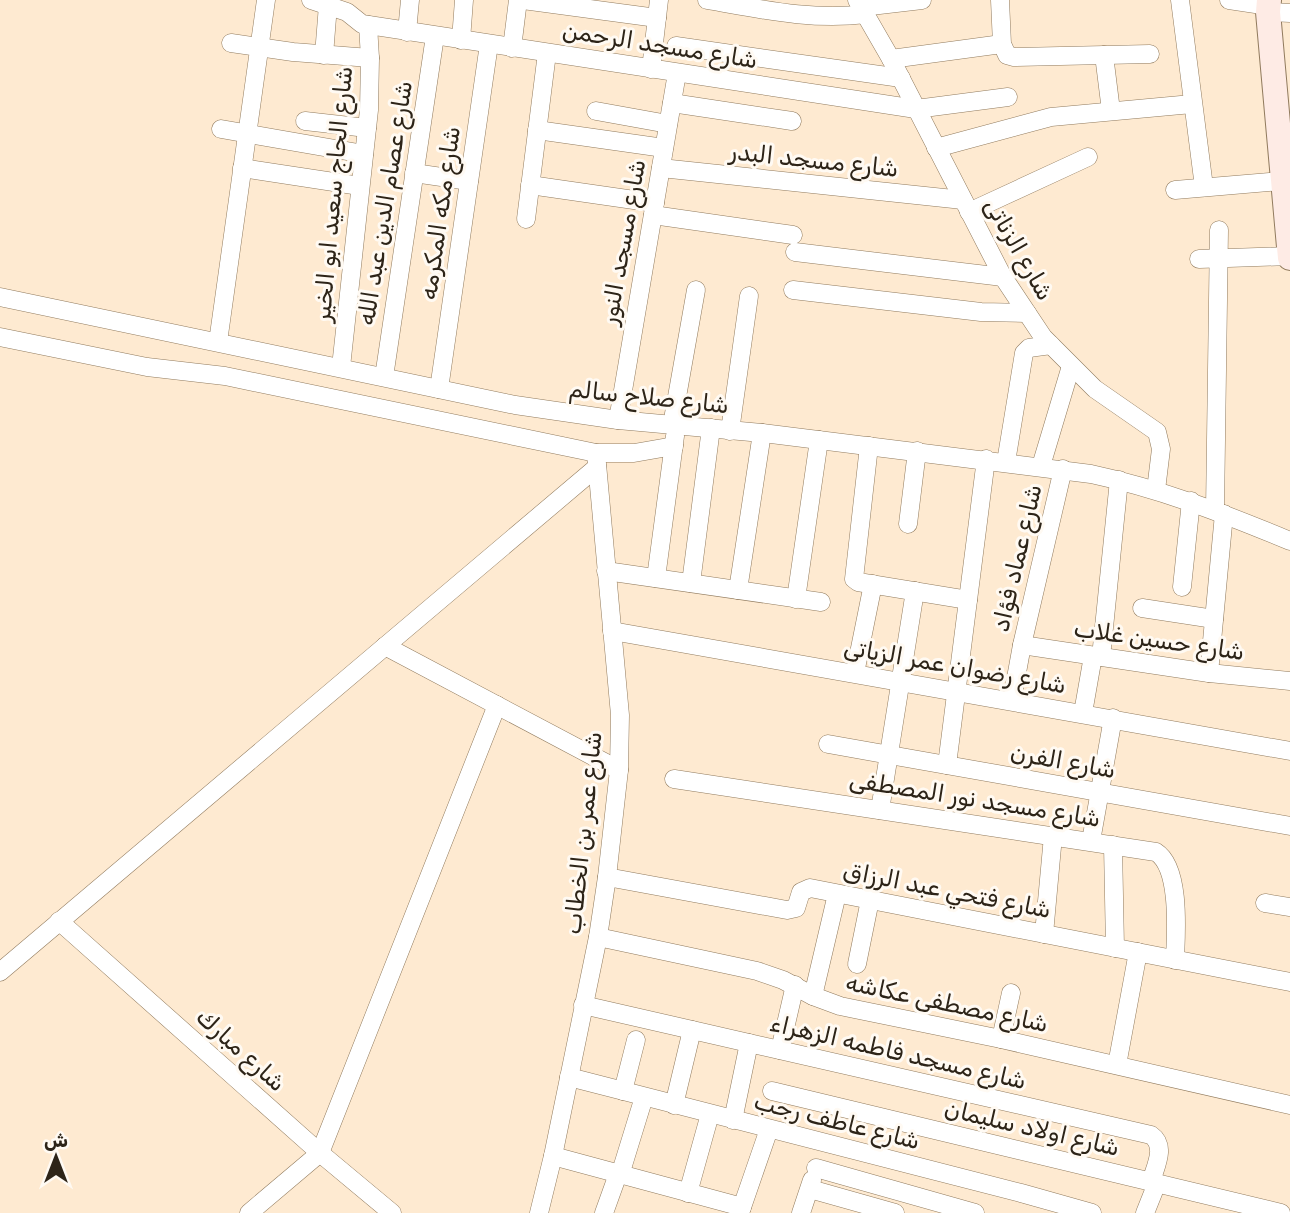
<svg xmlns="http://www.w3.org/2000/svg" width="1290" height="1213" viewBox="0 0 1290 1213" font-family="Rubik,'Noto Sans Arabic',sans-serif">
	<rect width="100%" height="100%" fill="#feead1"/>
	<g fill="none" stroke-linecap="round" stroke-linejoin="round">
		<defs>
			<g id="street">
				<polyline points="311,0 347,12 362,24 916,109 1008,97"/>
				<polyline points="523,0 657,18"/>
				<path d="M707,0c53,9 105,21 159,14"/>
				<polyline points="857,0 891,59 1003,277 1043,337 1095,389 1157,432 1161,449 1156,490"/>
				<polyline points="1000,0 1002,44 1007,55 1014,57 1150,54"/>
				<polyline points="1180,0 1204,187"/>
				<polyline points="1229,0 1269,6"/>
				<polyline points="862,7 922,0"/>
				<polyline points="1268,12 1290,13"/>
				<polyline points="407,32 410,0"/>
				<polyline points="461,40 464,0"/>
				<polyline points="231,43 293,52 370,58"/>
				<polyline points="676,46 901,78"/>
				<polyline points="512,48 518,0"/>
				<polyline points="324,55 328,5"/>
				<polyline points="1104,55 1111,111"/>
				<polyline points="891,59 1002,44"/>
				<polyline points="651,69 659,0"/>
				<polyline points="672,103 792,121"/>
				<polyline points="596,111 668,124"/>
				<polyline points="305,121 367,128"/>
				<polyline points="221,129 364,154"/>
				<polyline points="537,130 664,148"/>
				<polyline points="936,148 1051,117 1192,104"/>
				<polyline points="242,168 360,186"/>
				<polyline points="661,168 963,200"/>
				<polyline points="414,173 469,181"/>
				<polyline points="530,185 655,203"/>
				<polyline points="1175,190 1282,181"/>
				<polyline points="969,212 1088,157"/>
				<polyline points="653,215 793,235"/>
				<polyline points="526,219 547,53"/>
				<polyline points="795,252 1003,277"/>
				<polyline points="1199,259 1290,256"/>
				<polyline points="793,290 981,312 1027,313"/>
				<path d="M0,297l515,108 103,15 144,13 329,41c70,15 134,40 199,67"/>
				<polyline points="0,337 147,367 225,376 596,453 634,453 674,446"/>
				<polyline points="218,342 266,0"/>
				<polyline points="341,367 369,110 370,58 368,25"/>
				<polyline points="384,377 435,36"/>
				<polyline points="439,389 489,44"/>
				<polyline points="618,420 677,73"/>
				<polyline points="672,425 696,290"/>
				<polyline points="730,431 749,296"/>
				<polyline points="869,446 854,579 858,582 968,600"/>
				<polyline points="1006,462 1024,353 1029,348 1051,345"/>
				<polyline points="1041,466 1071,366"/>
				<polyline points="1215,510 1219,230"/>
				<polyline points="908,524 917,451"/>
				<polyline points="606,571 821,602"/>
				<polyline points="656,578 675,436"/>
				<polyline points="691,583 711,428"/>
				<polyline points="1182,587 1191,501"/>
				<polyline points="738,590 762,433"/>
				<polyline points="796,599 819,440"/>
				<polyline points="1142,608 1214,619"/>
				<polyline points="612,631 1290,751"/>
				<polyline points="1022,645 1209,673 1290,681"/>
				<polyline points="385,646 619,770"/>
				<polyline points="1101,657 1119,480"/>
				<polyline points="855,673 873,584"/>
				<polyline points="1209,673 1224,514"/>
				<polyline points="1012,700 1022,645 1063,469"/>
				<polyline points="1083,713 1093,656"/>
				<polyline points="828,744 1290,826"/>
				<polyline points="947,765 986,459"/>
				<path d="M674,779l482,73c25,16 20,81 19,108"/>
				<polyline points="880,810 915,591"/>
				<polyline points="1091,841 1113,718"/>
				<polyline points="1113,845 1115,948"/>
				<polyline points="607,877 787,910 796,908 801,892 810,888 1290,982"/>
				<polyline points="1265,903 1290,907"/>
				<polyline points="59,921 320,1153 392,1213"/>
				<polyline points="1044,934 1053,836"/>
				<polyline points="598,937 757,971 783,980 813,996 840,1006 1001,1039 1290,1105"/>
				<polyline points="857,964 870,900"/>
				<polyline points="0,972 597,467"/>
				<polyline points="813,996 837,894"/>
				<path d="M583,1005l568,130c16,11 4,32 0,47"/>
				<polyline points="1001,1039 1011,993"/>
				<polyline points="780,1050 795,985"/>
				<polyline points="1117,1065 1138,952"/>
				<polyline points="569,1077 1021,1193 1092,1213"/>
				<polyline points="623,1091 636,1040"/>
				<polyline points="772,1091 1281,1213"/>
				<polyline points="674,1105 692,1030"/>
				<polyline points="733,1120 749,1043"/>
				<polyline points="553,1156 742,1207"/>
				<polyline points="816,1168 975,1213"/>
				<polyline points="620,1175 644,1097"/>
				<polyline points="810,1189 895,1213"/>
				<polyline points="688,1193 710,1114"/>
				<polyline points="249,1213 320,1153 497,705"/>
				<polyline points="539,1213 553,1156 598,937 607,877 619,770 620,715 596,453"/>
				<polyline points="604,1213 618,1174"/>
				<polyline points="740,1213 769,1129"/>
				<polyline points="801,1213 812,1180"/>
				<polyline points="1145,1213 1157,1183"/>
			</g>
			<polyline id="secondary" points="1269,0 1268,12 1290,258"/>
		</defs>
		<use href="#street" stroke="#917b5e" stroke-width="19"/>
		<use href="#secondary" stroke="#917b5e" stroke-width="26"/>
		<use href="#street" stroke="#fff" stroke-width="18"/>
		<use href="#secondary" stroke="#feebe5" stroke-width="24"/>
	</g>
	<g text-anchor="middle" stroke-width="6" stroke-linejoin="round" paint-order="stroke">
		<g font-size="24" fill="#2d2418" stroke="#fffaf3">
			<text transform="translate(660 45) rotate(9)" y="8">شارع مسجد الرحمن</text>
			<text transform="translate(814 160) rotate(6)" y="8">شارع مسجد البدر</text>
			<text transform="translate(333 194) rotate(-85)" y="8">شارع الحاج سعيد ابو الخير</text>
			<text transform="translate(385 203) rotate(-81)" y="8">شارع عصام الدين عبد الله</text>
			<text transform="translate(440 213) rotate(-82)" y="8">شارع مكه المكرمه</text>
			<text transform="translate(623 242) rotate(-80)" y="8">شارع مسجد النور</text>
			<text transform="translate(1019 249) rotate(60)" y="8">شارع الزناتى</text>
			<text transform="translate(649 397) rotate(6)" y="8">شارع صلاح سالم</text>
			<text transform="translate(1017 558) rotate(-77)" y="8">شارع عماد فؤاد</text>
			<text transform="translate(1159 640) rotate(8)" y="8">شارع حسين غلاب</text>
			<text transform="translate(955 666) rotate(10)" y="8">شارع رضوان عمر الزياتى</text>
			<text transform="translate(1063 761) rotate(10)" y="8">شارع الفرن</text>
			<text transform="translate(975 799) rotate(9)" y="8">شارع مسجد نور المصطفى</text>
			<text transform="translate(583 833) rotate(-84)" y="8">شارع عمر بن الخطاب</text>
			<text transform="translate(947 890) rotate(11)" y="8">شارع فتحي عبد الرزاق</text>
			<text transform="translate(947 1003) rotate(12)" y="8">شارع مصطفى عكاشه</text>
			<text transform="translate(241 1050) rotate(42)" y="8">شارع مبارك</text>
			<text transform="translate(898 1052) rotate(13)" y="8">شارع مسجد فاطمه الزهراء</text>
			<text transform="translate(837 1121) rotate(14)" y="8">شارع عاطف رجب</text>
			<text transform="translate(1032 1128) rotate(13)" y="8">شارع اولاد سليمان</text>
		</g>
	</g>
	<g transform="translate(56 1157)" stroke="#fffaf3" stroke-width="5" paint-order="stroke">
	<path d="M0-5L12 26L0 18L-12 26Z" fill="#2d2418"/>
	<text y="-10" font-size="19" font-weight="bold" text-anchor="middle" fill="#2d2418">ش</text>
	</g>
</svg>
